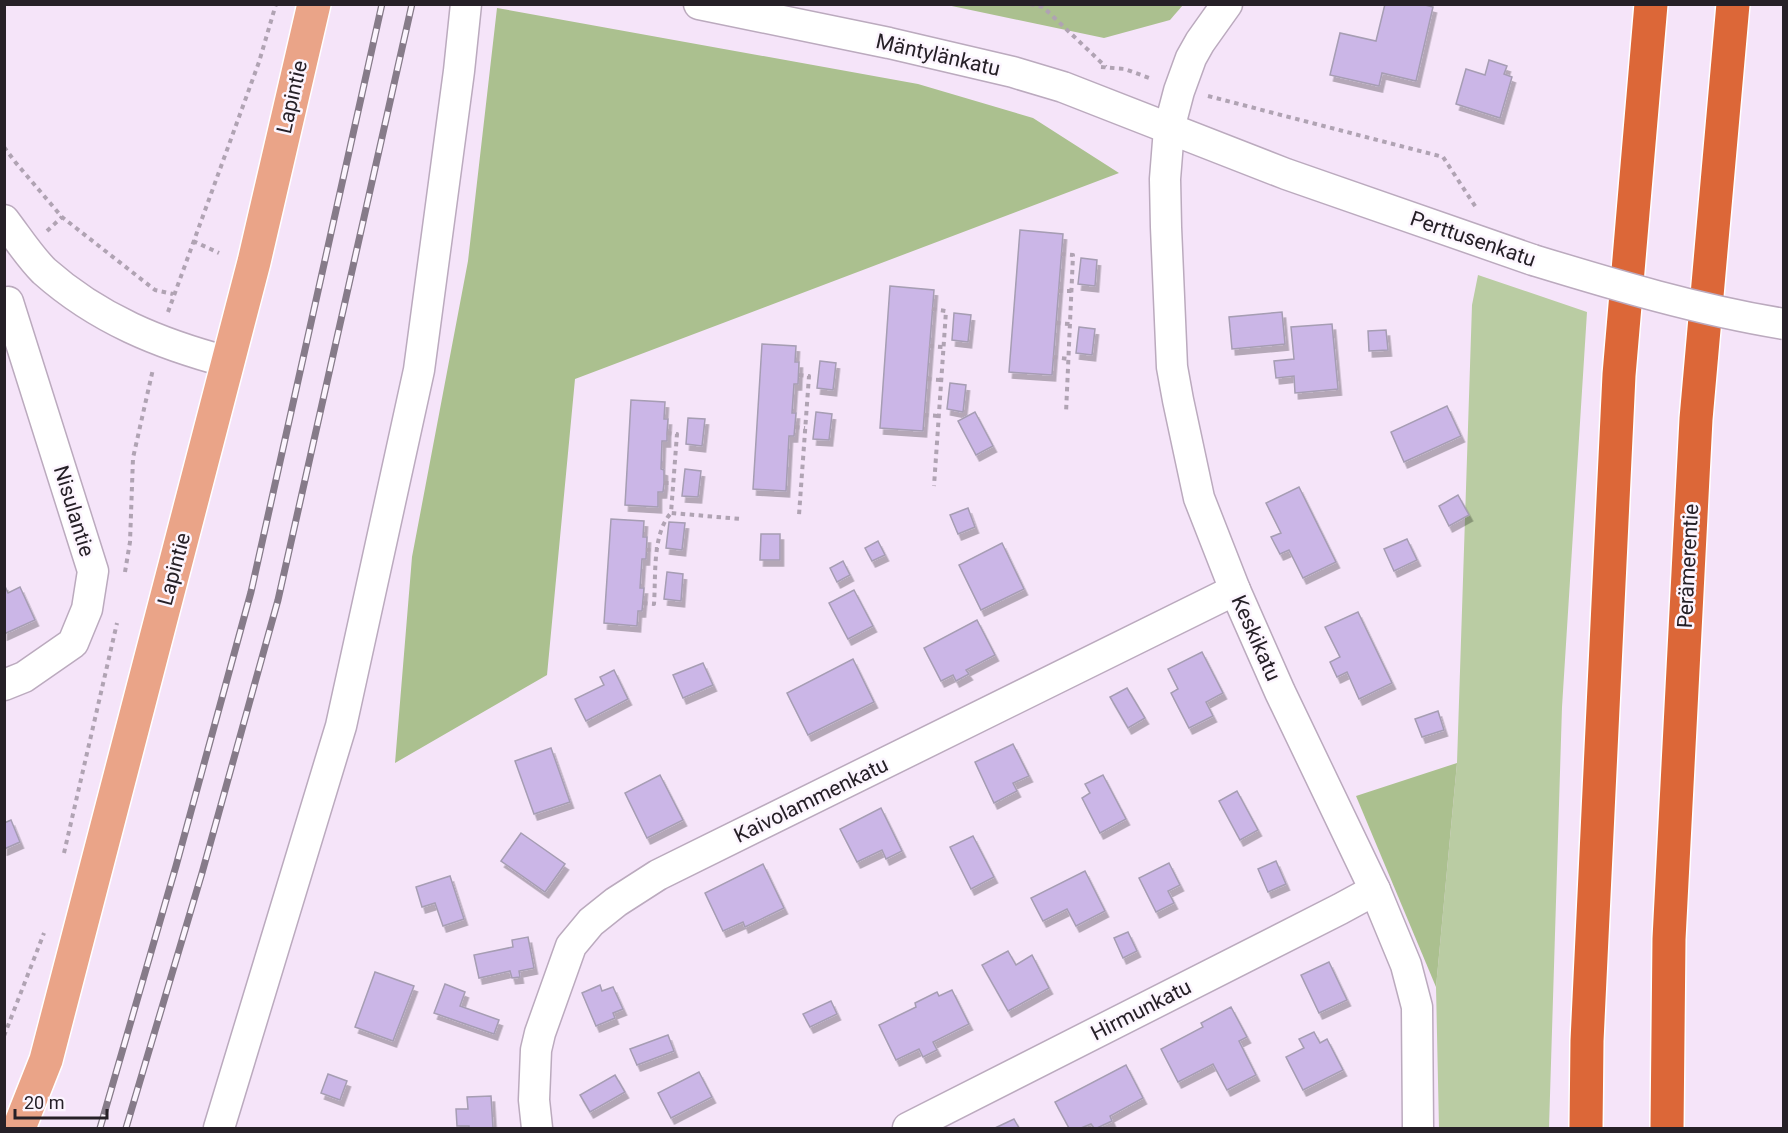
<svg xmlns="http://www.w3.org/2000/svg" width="1788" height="1133" viewBox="0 0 1788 1133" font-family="Roboto,sans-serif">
	<defs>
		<filter id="shadow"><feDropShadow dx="3.5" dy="6" stdDeviation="0" flood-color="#0004"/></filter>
	</defs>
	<rect width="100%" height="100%" fill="#f5e4f9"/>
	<polygon fill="#bacca3" points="1478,275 1587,312 1562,707 1549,1128 1439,1128 1436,987 1457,763 1472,305"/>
	<g fill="#abc08f">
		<polygon points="947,5 1183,5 1170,20 1104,38"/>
		<polygon points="497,8 918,84 1033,118 1119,173 575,379 547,675 395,763 412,557 468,261"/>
		<polygon points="1457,763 1436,987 1356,796"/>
	</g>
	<g fill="#cbb6e7" stroke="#a69db3" stroke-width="1.5" filter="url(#shadow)">
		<polygon points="1385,4 1421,4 1433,7 1416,81 1382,73 1379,86 1330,75 1340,33 1376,41"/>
		<polygon points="1489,60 1507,66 1504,74 1512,77 1500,118 1456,104 1466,69 1485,75"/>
		<polygon points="1020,230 1063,234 1052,375 1009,372"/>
		<polygon points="1081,258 1097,260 1095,286 1078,284"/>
		<polygon points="890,286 934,290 923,431 880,428"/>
		<polygon points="1282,312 1285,344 1232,349 1229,317"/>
		<polygon points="954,313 971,315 968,342 952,340"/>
		<polygon points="1332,324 1338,389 1295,393 1294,376 1276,378 1274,361 1294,359 1291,327"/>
		<polygon points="1079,327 1095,329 1092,355 1076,353"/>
		<polygon points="1386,330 1388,350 1369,351 1368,331"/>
		<polygon points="762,344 796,346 795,362 799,362 798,384 794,384 792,413 796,413 794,436 789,436 786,491 753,489"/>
		<polygon points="820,361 836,363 833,390 817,388"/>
		<polygon points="950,383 966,385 963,412 947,409"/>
		<polygon points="631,400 665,402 664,419 668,419 667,433 667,441 662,441 661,469 664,470 664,483 663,492 658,492 658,507 625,505"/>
		<polygon points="1447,406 1461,436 1404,462 1391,432"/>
		<polygon points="816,412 832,414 829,440 813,439"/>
		<polygon points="975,412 993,446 976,455 958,421"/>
		<polygon points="688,418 705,419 702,446 686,444"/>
		<polygon points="685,469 701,471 698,497 682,496"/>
		<polygon points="1299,487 1336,562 1303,578 1289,550 1280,554 1271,537 1281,533 1266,503"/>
		<polygon points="1458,495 1469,515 1449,526 1439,506"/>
		<polygon points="968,508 975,527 958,534 950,515"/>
		<polygon points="611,519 644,521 643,537 647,537 646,559 642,559 640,588 644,588 642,611 638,611 637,626 604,623"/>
		<polygon points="669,522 685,523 682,550 666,548"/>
		<polygon points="761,534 780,534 780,560 760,560"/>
		<polygon points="1407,539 1417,560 1394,571 1384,549"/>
		<polygon points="878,541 885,555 872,561 865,548"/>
		<polygon points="1002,543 1024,589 981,610 959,565"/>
		<polygon points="843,561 850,575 837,582 830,568"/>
		<polygon points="667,572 683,574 681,601 664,599"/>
		<polygon points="4,584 8,593 20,587 35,620 4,634"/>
		<polygon points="854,590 873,626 848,639 829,603"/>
		<polygon points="1358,612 1392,683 1359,699 1347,672 1337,677 1330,662 1340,657 1325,627"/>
		<polygon points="977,620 995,655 966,670 969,674 956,681 953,675 941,681 924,648"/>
		<polygon points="1202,652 1223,693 1206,702 1213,716 1189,728 1171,693 1178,689 1168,669"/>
		<polygon points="853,659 874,702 808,735 787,693"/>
		<polygon points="703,663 713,685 683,698 673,675"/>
		<polygon points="614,670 628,699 586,721 575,699 604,685 600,677"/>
		<polygon points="1127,688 1145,718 1128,728 1110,697"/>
		<polygon points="1438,711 1444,730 1422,737 1415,719"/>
		<polygon points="1013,744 1029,776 1013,783 1017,791 994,803 975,762"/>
		<polygon points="551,748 570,802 534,814 515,761"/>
		<polygon points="660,775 683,820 647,838 625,793"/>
		<polygon points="1103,775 1126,819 1100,833 1082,798 1090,793 1085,784"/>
		<polygon points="1237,791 1258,830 1240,840 1219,801"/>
		<polygon points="881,808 902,851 886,859 882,850 857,862 840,829"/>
		<polygon points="11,820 20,842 4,849 4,823"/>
		<polygon points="521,833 565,864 545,892 501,861"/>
		<polygon points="973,836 994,877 971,889 950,847"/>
		<polygon points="1276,861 1286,884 1268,892 1258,869"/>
		<polygon points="1169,863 1180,885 1168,891 1174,903 1156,912 1139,878"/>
		<polygon points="763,864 784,908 745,927 743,922 723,931 705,893"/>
		<polygon points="1085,871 1105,911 1076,926 1067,909 1043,921 1031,898"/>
		<polygon points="450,876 464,919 443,926 435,903 422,907 416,887"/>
		<polygon points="1128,932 1137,951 1123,958 1114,938"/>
		<polygon points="528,937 534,968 519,971 520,977 512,978 510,971 479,978 474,955 513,947 512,940"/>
		<polygon points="1008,951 1016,965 1032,955 1049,988 1008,1011 982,965"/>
		<polygon points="1329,962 1347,1000 1319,1013 1301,975"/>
		<polygon points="375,972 414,986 393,1041 355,1027"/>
		<polygon points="445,984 465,992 460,1006 499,1020 494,1034 434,1013"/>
		<polygon points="600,985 602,991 613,987 623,1009 613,1013 615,1018 596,1026 582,993"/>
		<polygon points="952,990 969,1024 933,1042 937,1050 923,1057 919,1049 896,1060 879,1025 916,1007 915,1003 937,992 939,996"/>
		<polygon points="831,1001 837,1014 810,1027 803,1014"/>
		<polygon points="1231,1007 1247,1037 1239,1041 1256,1075 1227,1090 1213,1064 1178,1082 1161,1049 1203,1027 1201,1023"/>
		<polygon points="1314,1032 1320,1043 1327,1039 1343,1070 1303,1090 1286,1057 1304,1048 1299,1039"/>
		<polygon points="668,1035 674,1051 637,1065 630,1049"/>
		<polygon points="1126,1065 1143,1098 1110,1116 1112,1121 1097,1128 1094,1128 1091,1124 1081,1128 1069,1128 1055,1102"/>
		<polygon points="699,1072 712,1097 671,1118 658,1093"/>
		<polygon points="328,1074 347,1081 340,1100 321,1093"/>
		<polygon points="615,1075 625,1092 590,1112 580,1095"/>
		<polygon points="491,1096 493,1128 469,1128 469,1126 457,1126 456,1109 468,1109 467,1097"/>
		<polygon points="1014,1119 1019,1128 995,1128"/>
	</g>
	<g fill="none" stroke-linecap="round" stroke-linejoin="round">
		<defs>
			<g id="minor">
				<polyline points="699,4 889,43 1013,72 1063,87 1286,174 1533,260"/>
				<polyline points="1227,4 1200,42 1191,58 1179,91 1169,129 1165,179 1166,227 1172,367 1178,400 1199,498 1235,590 1280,692 1375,890 1406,965 1417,1007 1418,1128"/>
				<path d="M4,220c13,17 25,36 40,51 54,48 116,73 184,91"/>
				<polyline points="4,685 24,677 73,643 87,609 93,571 8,302"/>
				<polyline points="219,1128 341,726 419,370 459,71 466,4"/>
				<polyline points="537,1128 534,1100 536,1050 540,1033 571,946 591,922 616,902 658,875 1235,590"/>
				<polyline points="908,1128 1340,909 1375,890"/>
			</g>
			<polyline id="major" points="19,1128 46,1060 254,262 314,4"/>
			<g id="highway">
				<polyline points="1586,1128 1587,1041 1619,375 1651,4"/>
				<polyline points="1667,1128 1669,939 1696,419 1733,4"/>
			</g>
		</defs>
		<use href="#minor" stroke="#bbaabe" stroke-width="33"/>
		<use href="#major" stroke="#fff" stroke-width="36"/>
		<use href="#highway" stroke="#fff" stroke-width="36"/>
		<g stroke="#b0a3b3" stroke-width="4" stroke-dasharray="4.5 4.5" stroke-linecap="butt">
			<polyline points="1030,4 1043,7 1106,67"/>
			<polyline points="1101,67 1125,69 1152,79"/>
			<polyline points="1208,96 1443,157 1477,209"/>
			<polyline points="4,147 16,163 62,217 155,290 173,294"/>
			<polyline points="47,231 62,217"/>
			<polyline points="193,241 219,253"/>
			<polyline points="1061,254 1073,255 1066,413"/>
			<polyline points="1058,291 1072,291"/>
			<polyline points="932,309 946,311 934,486"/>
			<polyline points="168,312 259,62 276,4"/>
			<polyline points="1056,323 1070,324"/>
			<polyline points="929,346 943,347"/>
			<polyline points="1053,357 1069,359"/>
			<polyline points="799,375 809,376 799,515"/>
			<polyline points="927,379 941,380"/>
			<polyline points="924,415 939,416"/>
			<polyline points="795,427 805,428"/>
			<polyline points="667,433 677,434 671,513 741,519"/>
			<polyline points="664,483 673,483"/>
			<polyline points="646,550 658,549"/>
			<polyline points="125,572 130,542 133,458 153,369"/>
			<path d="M643,603l11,1c2,-29 -2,-70 17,-91"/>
			<polyline points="64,853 117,623"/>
			<polyline points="4,1036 44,933"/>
		</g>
		<use href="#minor" stroke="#fff" stroke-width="30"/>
		<use href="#major" stroke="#eaa488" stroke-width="33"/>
		<use href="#highway" stroke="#dc6738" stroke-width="33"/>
		<defs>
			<g id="rail">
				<polyline points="100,1128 176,866 251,592 382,4"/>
				<polyline points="126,1128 202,873 278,600 412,4"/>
			</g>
		</defs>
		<use href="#rail" stroke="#867b89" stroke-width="7"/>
		<use href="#rail" stroke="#fcf5fe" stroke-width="4.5" stroke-dasharray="14" stroke-linecap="butt"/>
		<defs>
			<path id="minor-bridge" d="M1533,260c82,25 165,50 251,64"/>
		</defs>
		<use href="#minor-bridge" stroke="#bbaabe" stroke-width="33" stroke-linecap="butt"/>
		<use href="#minor-bridge" stroke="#fff" stroke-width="30"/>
	</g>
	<g text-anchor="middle" stroke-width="5" stroke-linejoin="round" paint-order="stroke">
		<g font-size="21" fill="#262027" stroke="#fcf5fe">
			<text transform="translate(938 55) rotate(13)" y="7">Mäntylänkatu</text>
			<text transform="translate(292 97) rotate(-77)" y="7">Lapintie</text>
			<text transform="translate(1473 239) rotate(19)" y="7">Perttusenkatu</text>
			<text transform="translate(74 511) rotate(73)" y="7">Nisulantie</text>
			<text transform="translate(1688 566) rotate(-87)" y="7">Perämerentie</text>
			<text transform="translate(174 569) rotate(-75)" y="7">Lapintie</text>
			<text transform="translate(1256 638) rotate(66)" y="7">Keskikatu</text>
			<text transform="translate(811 800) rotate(-26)" y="7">Kaivolammenkatu</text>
			<text transform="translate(1141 1010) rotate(-27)" y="7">Hirmunkatu</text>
		</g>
	</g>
	<rect width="1788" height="1133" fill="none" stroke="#262027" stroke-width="12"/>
	<path d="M15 1109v9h92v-9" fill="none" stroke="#262027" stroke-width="3"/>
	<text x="24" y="1109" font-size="18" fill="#262027" stroke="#fcf5fe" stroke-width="4.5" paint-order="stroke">20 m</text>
</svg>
